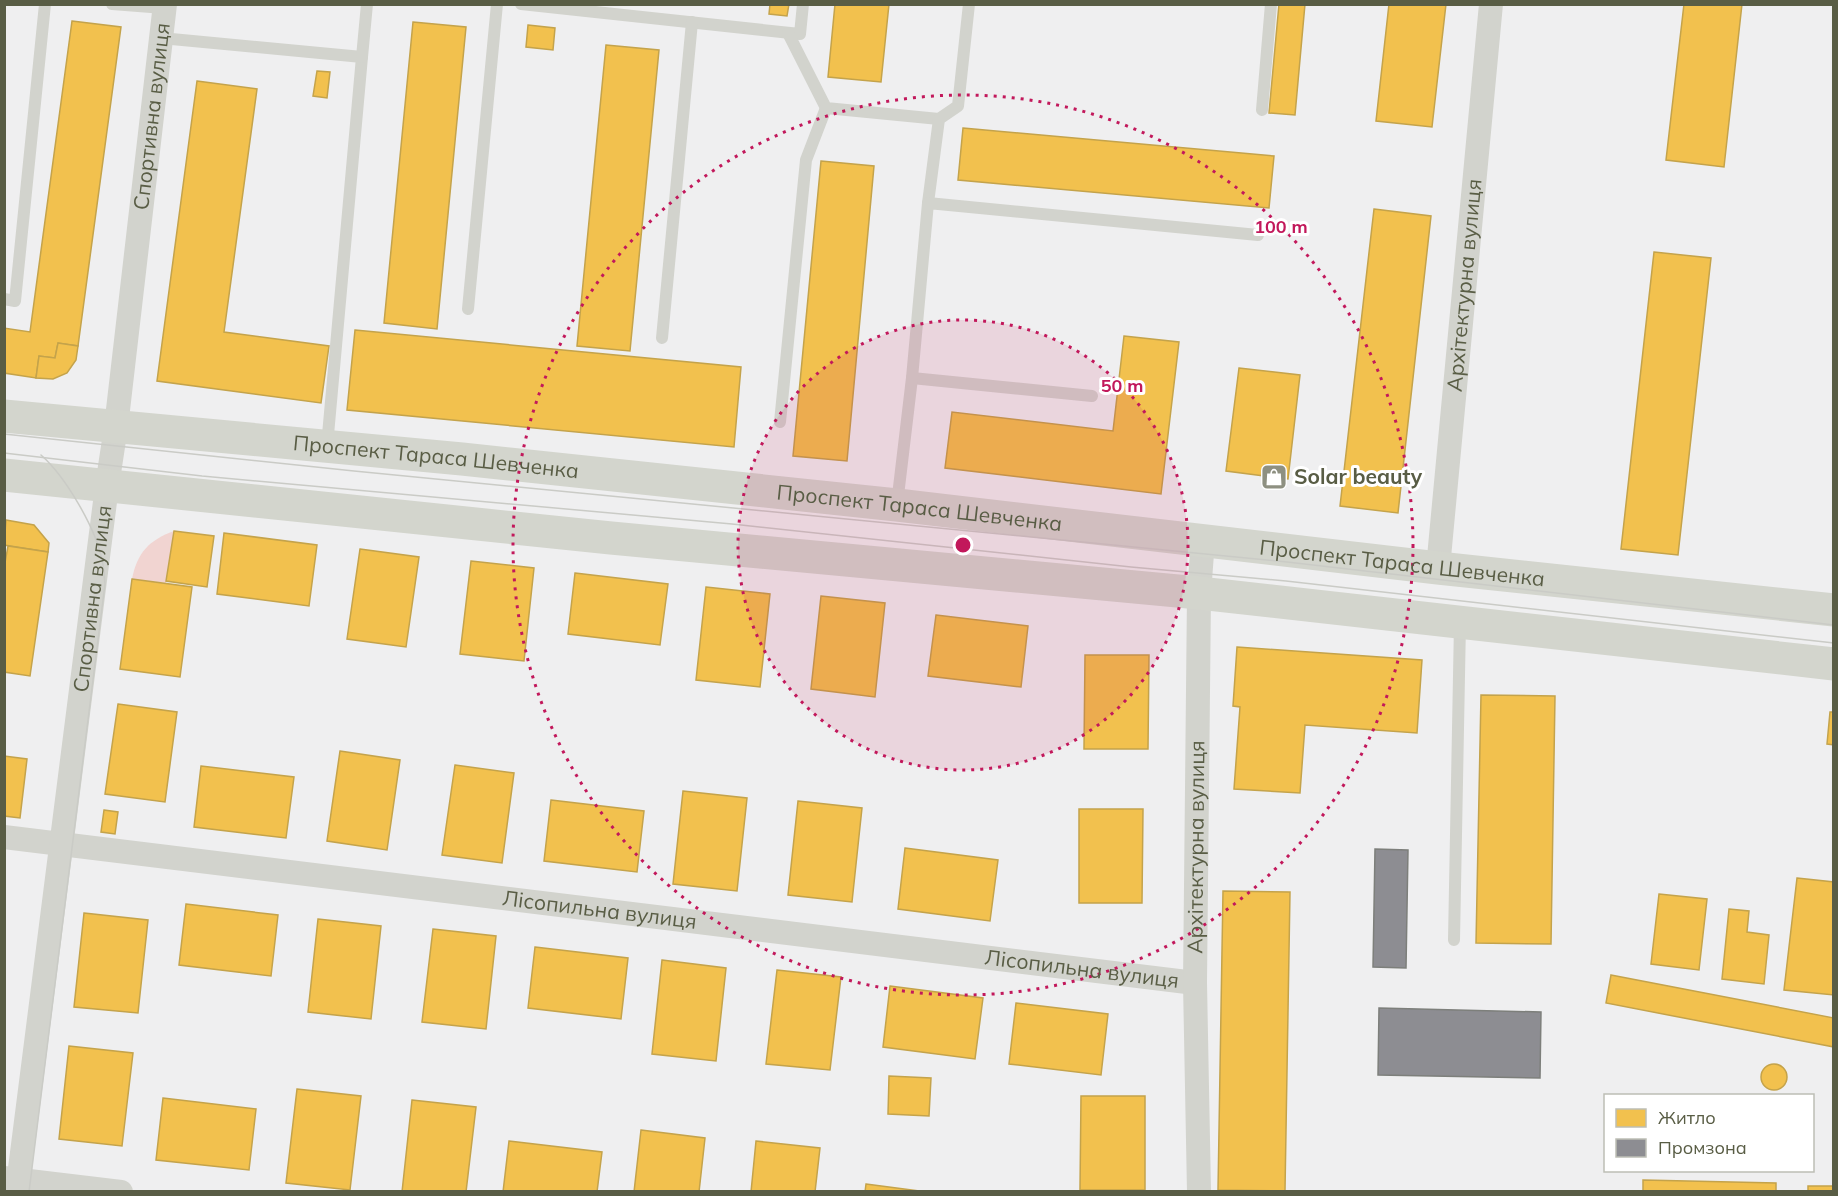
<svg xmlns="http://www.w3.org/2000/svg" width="1838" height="1196" viewBox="0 0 1838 1196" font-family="Mulish,sans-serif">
	<rect width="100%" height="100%" fill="#efeff0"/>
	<path fill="#f1d4d1" d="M174,531l-8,52 -34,-4c5,-26 17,-39 42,-48z"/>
	<g fill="#f2c14e" stroke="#c4a34b" stroke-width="1.5">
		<polygon points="789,4 787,16 769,14 770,4"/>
		<polygon points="835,4 889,4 881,82 828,77"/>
		<polygon points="1279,4 1305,4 1295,115 1269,113"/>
		<polygon points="1389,4 1446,4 1432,127 1376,121"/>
		<polygon points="1684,4 1742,4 1724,167 1666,160"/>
		<polygon points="72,21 121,27 78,346 58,343 55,358 39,356 36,378 4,373 4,328 30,332"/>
		<polygon points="413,22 466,27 437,329 384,323"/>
		<polygon points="528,25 555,28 553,50 526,47"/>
		<polygon points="606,45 659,50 630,351 577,346"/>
		<polygon points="317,71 330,72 327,98 313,96"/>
		<polygon points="197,81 257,89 224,332 329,346 321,403 157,381"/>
		<polygon points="963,128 1274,156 1269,208 958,180"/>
		<polygon points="821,161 874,166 847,461 793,456"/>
		<polygon points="1374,209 1431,216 1398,513 1340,506"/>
		<polygon points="1654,252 1711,258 1678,555 1621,549"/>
		<polygon points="355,330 741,367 734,447 347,410"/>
		<polygon points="1124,336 1179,342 1161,494 945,468 952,412 1113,431"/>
		<polygon points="58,343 78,346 76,360 67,373 53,379 36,378 39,356 55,358"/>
		<polygon points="1239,368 1300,375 1288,479 1226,471"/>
		<polygon points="6,520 34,525 49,543 48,552 4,545"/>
		<polygon points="174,531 214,536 207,587 166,581"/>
		<polygon points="224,533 317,545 309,606 217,594"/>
		<polygon points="8,546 48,552 30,676 4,672 4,568"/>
		<polygon points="360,549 419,557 406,647 347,639"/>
		<polygon points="471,561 534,568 524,661 460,654"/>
		<polygon points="575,573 668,584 660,645 568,634"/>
		<polygon points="132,579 192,587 180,677 120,669"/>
		<polygon points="706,587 770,594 760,687 696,680"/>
		<polygon points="821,596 885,603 875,697 811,689"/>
		<polygon points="936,615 1028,626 1021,687 928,676"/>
		<polygon points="1237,647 1422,660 1417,733 1305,725 1300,793 1234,789 1240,707 1233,706"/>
		<polygon points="1085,655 1149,655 1148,749 1084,749"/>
		<polygon points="1481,695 1555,696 1551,944 1476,943"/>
		<polygon points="118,704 177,712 165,802 105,794"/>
		<polygon points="1830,712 1834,712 1834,745 1827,744"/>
		<polygon points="340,751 400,760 387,850 327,841"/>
		<polygon points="4,756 27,759 20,818 4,816"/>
		<polygon points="455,765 514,773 502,863 442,855"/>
		<polygon points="201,766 294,777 286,838 194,827"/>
		<polygon points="683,791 747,798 737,891 673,884"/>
		<polygon points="551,800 644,811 637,872 544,861"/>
		<polygon points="798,801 862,808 852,902 788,895"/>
		<polygon points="1079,809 1143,809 1142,903 1079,903"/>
		<polygon points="104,810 118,812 115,834 101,832"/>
		<polygon points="905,848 998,860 990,921 898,909"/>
		<polygon points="1797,878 1834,882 1834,995 1784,990"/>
		<polygon points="1223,891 1290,892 1285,1191 1218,1190"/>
		<polygon points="1659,894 1707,899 1699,970 1651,964"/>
		<polygon points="186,904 278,915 271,976 179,965"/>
		<polygon points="1729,909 1749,911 1747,932 1769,935 1764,984 1722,979"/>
		<polygon points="84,913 148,920 138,1013 74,1007"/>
		<polygon points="318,919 381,926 371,1019 308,1012"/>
		<polygon points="433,929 496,936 486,1029 422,1022"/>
		<polygon points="535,947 628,958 621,1019 528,1008"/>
		<polygon points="662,960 726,968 716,1061 652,1054"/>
		<polygon points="777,970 841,977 830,1070 766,1064"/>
		<polygon points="1611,975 1834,1018 1834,1047 1606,1003"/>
		<polygon points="890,986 983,998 975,1059 883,1047"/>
		<polygon points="1016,1003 1108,1014 1101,1075 1009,1064"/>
		<polygon points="69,1046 133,1053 122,1146 59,1139"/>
		<circle cx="1774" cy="1077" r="13"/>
		<polygon points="889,1076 931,1078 929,1116 888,1114"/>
		<polygon points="297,1089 361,1096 350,1190 286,1183"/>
		<polygon points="1081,1096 1145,1096 1145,1190 1080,1190"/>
		<polygon points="163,1098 256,1109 249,1170 156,1160"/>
		<polygon points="412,1100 476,1107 466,1192 402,1192"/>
		<polygon points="641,1130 705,1138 699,1192 634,1192"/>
		<polygon points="509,1141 602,1152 597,1192 503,1192"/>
		<polygon points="756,1141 820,1148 815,1192 751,1192"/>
		<polygon points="1643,1180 1776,1183 1776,1192 1643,1192"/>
		<polygon points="866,1184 927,1192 865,1192"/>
		<rect x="1808" y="1186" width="26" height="6"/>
	</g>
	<g fill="#8d8d92" stroke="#7d7f7b" stroke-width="1.5">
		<polygon points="1375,849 1408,850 1406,968 1373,967"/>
		<polygon points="1379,1008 1541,1012 1540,1078 1378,1075"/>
	</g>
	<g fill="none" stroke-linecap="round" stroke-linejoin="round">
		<g stroke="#d2d3cd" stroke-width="12">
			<polyline points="112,4 164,8"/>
			<polyline points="521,4 800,34 803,4"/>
			<polyline points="788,33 826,108 939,119"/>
			<polyline points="161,38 362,57 327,446"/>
			<polyline points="362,57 367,4"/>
			<polyline points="1262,110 1271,4"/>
			<polyline points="928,203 939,119 958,106 969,4"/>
			<polyline points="4,299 15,301 45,4"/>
			<polyline points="468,309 497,4"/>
			<polyline points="662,338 692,22"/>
			<polyline points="912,378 1092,396"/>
			<polyline points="780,422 806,160 826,108"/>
			<polyline points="897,504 912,378 928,203 1258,235"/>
			<polyline points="1454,940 1460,623"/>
		</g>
		<g stroke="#d2d3cd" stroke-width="24">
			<path id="s1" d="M1438,568l53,-564"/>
			<path id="s2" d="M4,837l1191,146"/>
			<polyline points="4,1178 121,1192"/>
			<path id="s3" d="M17,1192l90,-706 9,-59 49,-423"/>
			<path id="s4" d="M1199,1192l-4,-209 4,-390 4,-53"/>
		</g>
		<g stroke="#d3d5cd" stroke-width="33">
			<path id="s5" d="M4,416l458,43 435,46 541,63 396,42"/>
			<polyline points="4,475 611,538 1199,593 1834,664"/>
		</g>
		<g stroke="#cacbc6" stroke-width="1.5">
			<polyline points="4,434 354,471 1287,562 1834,625"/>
			<polyline points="4,453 202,476 732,524 1131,567 1286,581 1834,643"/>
			<path d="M29,1192l76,-608c-1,-8 -1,-16 -3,-24 -6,-31 -36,-83 -61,-105"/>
		</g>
	</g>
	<circle cx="963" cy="545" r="225" fill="#c2185b" fill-opacity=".12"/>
	<g fill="none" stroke="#c2185b" stroke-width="3" stroke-dasharray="3 6">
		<circle cx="963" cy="545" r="225"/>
		<circle cx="963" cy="545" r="450"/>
	</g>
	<defs>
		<symbol id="shop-square" viewBox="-11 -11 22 22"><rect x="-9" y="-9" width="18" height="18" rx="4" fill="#8e9081" stroke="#fff"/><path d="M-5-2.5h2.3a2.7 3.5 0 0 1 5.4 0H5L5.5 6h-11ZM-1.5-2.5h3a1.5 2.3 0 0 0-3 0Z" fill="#fff"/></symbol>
	</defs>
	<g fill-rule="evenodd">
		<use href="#shop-square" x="1259" y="462" width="30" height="30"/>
	</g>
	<g text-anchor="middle" stroke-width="6" stroke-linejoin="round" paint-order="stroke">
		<g font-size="21" fill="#595d45" stroke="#fff">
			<text dy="7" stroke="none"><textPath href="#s3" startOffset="1084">Спортивна вулиця</textPath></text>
			<text dy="7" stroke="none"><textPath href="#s1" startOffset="284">Архітектурна вулиця</textPath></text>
			<text dy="7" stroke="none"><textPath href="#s5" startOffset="434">Проспект Тараса Шевченка</textPath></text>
			<text dy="7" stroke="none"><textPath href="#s5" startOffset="920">Проспект Тараса Шевченка</textPath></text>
			<text dy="7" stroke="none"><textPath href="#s5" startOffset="1406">Проспект Тараса Шевченка</textPath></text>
			<text dy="7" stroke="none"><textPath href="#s3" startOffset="598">Спортивна вулиця</textPath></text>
			<text dy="7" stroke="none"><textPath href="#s4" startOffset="345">Архітектурна вулиця</textPath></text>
			<text dy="7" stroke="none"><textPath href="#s2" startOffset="600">Лісопильна вулиця</textPath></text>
			<text dy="7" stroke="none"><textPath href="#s2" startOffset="1086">Лісопильна вулиця</textPath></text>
		</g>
		<g font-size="21" font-weight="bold" fill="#595d45" stroke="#fff" text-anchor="start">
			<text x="1294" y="484">Solar beauty</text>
		</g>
	</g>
	<circle cx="963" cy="545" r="9" fill="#c2185b" stroke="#fff" stroke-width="3"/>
	<g font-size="18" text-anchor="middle" font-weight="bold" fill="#c2185b" stroke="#fff" stroke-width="6" stroke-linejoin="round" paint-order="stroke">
		<text x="1281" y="233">100 m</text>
		<text x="1122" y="392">50 m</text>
	</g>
	<rect width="1838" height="1196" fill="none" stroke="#595d45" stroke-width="12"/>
	<rect x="1604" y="1094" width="210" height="78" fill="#ffffff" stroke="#bdbeb5" stroke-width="1.5"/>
	<rect x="1616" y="1109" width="30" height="18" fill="#f2c14e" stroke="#bdbeb5" stroke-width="1.5"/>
	<text x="1658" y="1124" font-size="18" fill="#595d45">Житло</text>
	<rect x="1616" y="1139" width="30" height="18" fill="#8d8d92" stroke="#bdbeb5" stroke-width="1.5"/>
	<text x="1658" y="1154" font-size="18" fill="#595d45">Промзона</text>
</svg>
